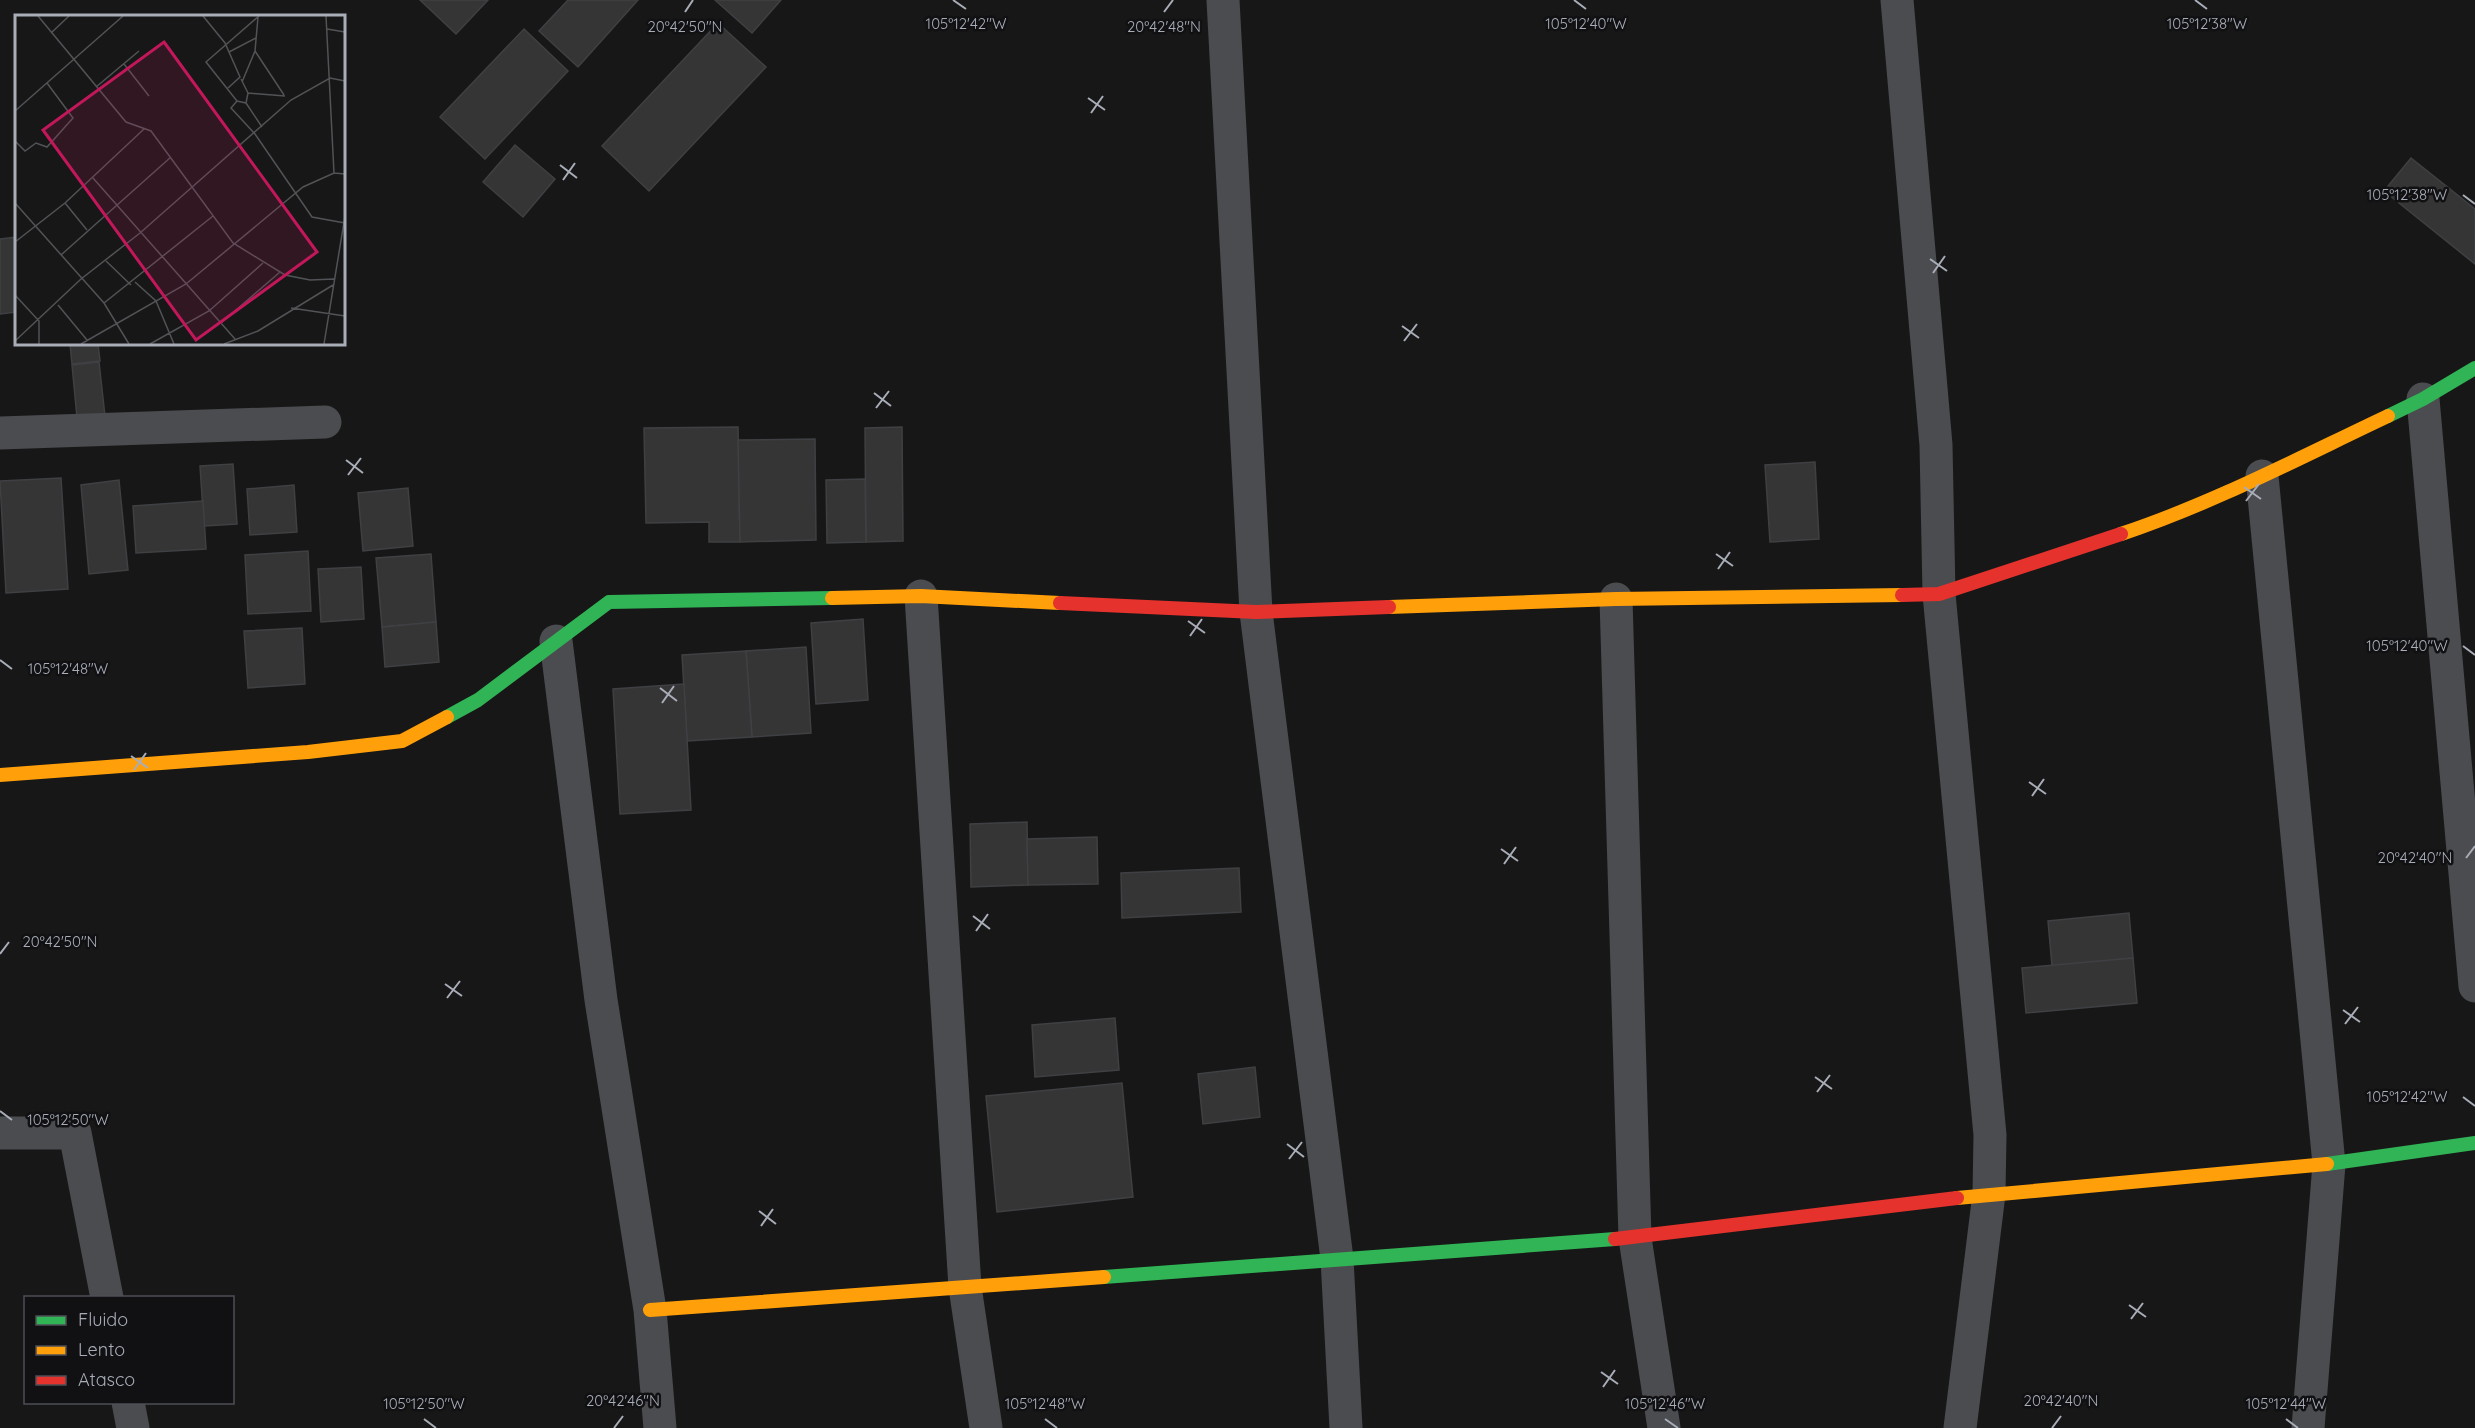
<svg xmlns="http://www.w3.org/2000/svg" width="2475" height="1428" viewBox="0 0 2475 1428" font-family="Quicksand,sans-serif">
	<rect width="100%" height="100%" fill="#171717"/>
	<g fill="#353536" stroke="#3f4043" stroke-width="1.5">
		<polygon points="420,0 488,0 456,34"/>
		<polygon points="568,0 638,0 578,67 539,31"/>
		<polygon points="715,0 781,0 752,33"/>
		<polygon points="718,23 766,67 649,191 602,146"/>
		<polygon points="524,29 568,71 485,159 440,117"/>
		<polygon points="515,145 555,179 523,217 483,182"/>
		<polygon points="2411,158 2475,209 2475,264 2384,191"/>
		<polygon points="16,237 16,312 0,314 0,239"/>
		<polygon points="70,344 98,344 100,361 72,364"/>
		<polygon points="99,362 106,425 78,428 72,365"/>
		<polygon points="738,427 740,542 709,542 709,522 646,523 644,428"/>
		<polygon points="902,427 903,541 866,542 865,428"/>
		<polygon points="815,439 816,540 740,542 738,440"/>
		<polygon points="1815,462 1819,539 1770,542 1765,465"/>
		<polygon points="233,464 237,524 204,526 200,466"/>
		<polygon points="61,478 68,589 6,593 0,481"/>
		<polygon points="865,479 866,542 827,543 826,480"/>
		<polygon points="119,480 128,570 89,574 81,485"/>
		<polygon points="294,485 297,532 250,535 247,489"/>
		<polygon points="408,488 413,546 363,551 358,493"/>
		<polygon points="203,501 206,549 136,553 133,506"/>
		<polygon points="308,551 311,611 248,614 245,555"/>
		<polygon points="431,554 436,622 382,627 376,558"/>
		<polygon points="361,567 364,619 321,622 318,569"/>
		<polygon points="863,619 868,700 816,704 811,623"/>
		<polygon points="436,622 439,662 385,667 382,627"/>
		<polygon points="302,628 305,684 248,688 244,631"/>
		<polygon points="806,647 811,733 752,737 746,651"/>
		<polygon points="746,651 752,737 687,741 682,655"/>
		<polygon points="684,684 691,810 620,814 613,689"/>
		<polygon points="1027,822 1028,885 971,887 970,824"/>
		<polygon points="1097,837 1098,884 1028,885 1027,839"/>
		<polygon points="1239,868 1241,912 1122,918 1121,873"/>
		<polygon points="2129,913 2133,958 2052,966 2048,921"/>
		<polygon points="2133,958 2137,1003 2026,1013 2022,968"/>
		<polygon points="1115,1018 1119,1070 1035,1077 1032,1025"/>
		<polygon points="1255,1067 1260,1117 1203,1124 1198,1074"/>
		<polygon points="1122,1083 1133,1197 997,1212 986,1096"/>
	</g>
	<g fill="none" stroke-linecap="round" stroke-linejoin="round">
		<g stroke="#4b4c50" stroke-width="33">
			<polyline points="1223,0 1256,612 1337,1259 1346,1428"/>
			<polyline points="1897,0 1936,445 1939,594 1990,1135 1989,1194 1960,1428"/>
			<polyline points="2423,399 2475,986"/>
			<polyline points="0,433 325,422"/>
			<polyline points="2262,476 2329,1164 2308,1428"/>
			<polyline points="921,596 965,1287 986,1428"/>
			<polyline points="1616,599 1635,1238 1664,1428"/>
			<polyline points="556,641 601,1000 650,1310 660,1428"/>
			<polyline points="0,1133 75,1133 107,1298"/>
			<polyline points="128,1402 133,1428"/>
		</g>
		<g stroke="#30b455" stroke-width="14">
			<polyline points="2388,416 2423,399 2475,368"/>
			<polyline points="447,717 478,700 609,602 832,598"/>
			<polyline points="2327,1164 2475,1143"/>
			<polyline points="1104,1277 1615,1239"/>
		</g>
		<g stroke="#ff9f0a" stroke-width="14">
			<path d="M2121,534c93,-31 180,-77 267,-118"/>
			<polyline points="832,598 921,596 1060,603"/>
			<polyline points="1389,607 1616,599 1902,595"/>
			<polyline points="0,775 308,752 402,741 447,717"/>
			<polyline points="1957,1198 2327,1164"/>
			<polyline points="650,1310 1104,1277"/>
		</g>
		<g stroke="#e5322d" stroke-width="14">
			<polyline points="1902,595 1939,594 2121,534"/>
			<polyline points="1060,603 1256,612 1389,607"/>
			<polyline points="1615,1239 1957,1198"/>
		</g>
	</g>
	<path fill="none" stroke="#a8adb8" stroke-width="2" d="M953,0l13,9M1574,0l12,9M2195,0l12,9M685,12l8,-12M1164,12l9,-12M1088,98l17,12M1091,113l12,-17M560,165l17,13M563,180l12,-17M2463,195l12,9M1930,259l17,12M1933,273l12,-17M1402,326l17,12M1404,341l13,-17M874,393l17,13M876,408l13,-17M346,460l17,13M348,475l13,-17M2244,487l17,12M2246,501l13,-17M1716,554l17,12M1718,569l12,-17M1188,621l17,12M1190,636l12,-17M2463,646l12,9M0,660l12,9M660,688l17,13M662,703l12,-17M131,756l17,12M134,770l12,-17M2029,782l17,12M2032,796l12,-17M1501,849l17,12M2466,858l9,-12M1504,864l12,-17M973,916l17,13M976,931l12,-17M0,954l9,-12M445,984l17,12M447,998l13,-17M2343,1010l17,12M2345,1024l13,-17M1815,1077l17,12M1817,1092l13,-17M2463,1097l12,9M0,1111l12,9M1287,1144l17,13M1289,1159l13,-17M759,1211l17,13M761,1226l12,-17M2129,1305l17,12M2131,1319l12,-16M1601,1372l17,12M1603,1387l12,-17M424,1419l12,9M1045,1419l12,9M1665,1419l13,9M2286,1419l12,9M614,1428l9,-12M2052,1428l9,-12"/>
	<g transform="translate(15 15)">
		<rect width="330" height="330" fill="#171717"/>
		<path fill="none" stroke="#515357" stroke-width="1.5" d="M23,1l88,106 25,9 82,112 52,32 25,5 24,-1M188,1l22,27 15,34 -12,11M244,1l-53,46 31,39 -6,7 24,26 57,83 33,6M311,1l8,157M312,14l18,3M36,18l18,-17M240,36l29,44M214,37l27,-14M109,49l25,32M227,67l13,-31 3,-34M81,72l43,-36M233,78l37,3M222,86l9,2 2,-10 -7,-14M231,88l16,24M0,96l108,-95M0,126l10,10 11,-8 11,4 26,-29 -26,-35M78,163l142,161M0,188l89,100 25,41M50,188l22,27M0,227l50,-39 79,-74M46,240l110,-98M91,246l25,24M120,267l21,19 18,43M0,280l24,26v23M89,288l109,-87M43,290l29,35M276,293l54,8M206,308l59,-51M0,326l66,-62 59,-46 151,-133 39,-22 15,3M66,329l105,-60 117,-97 31,-14 11,1M135,329l59,-33 54,-48M209,329l34,-13 75,-46M309,329l21,-128"/>
		<path fill="#c2185b" fill-opacity="0.15" stroke="#c2185b" stroke-width="3" d="M149,27l153,210 -121,88 -153,-210z"/>
		<rect width="330" height="330" fill="none" stroke="#a8adb8" stroke-width="3"/>
	</g>
	<g font-size="15" text-anchor="middle" fill="#a8adb8" stroke="#111113" stroke-width="5" stroke-linejoin="round" paint-order="stroke">
		<text x="966" y="29">105°12'42"W</text>
		<text x="1586" y="29">105°12'40"W</text>
		<text x="2207" y="29">105°12'38"W</text>
		<text x="685" y="32">20°42'50"N</text>
		<text x="1164" y="32">20°42'48"N</text>
		<text x="2407" y="200">105°12'38"W</text>
		<text x="2407" y="651">105°12'40"W</text>
		<text x="68" y="674">105°12'48"W</text>
		<text x="2415" y="863">20°42'40"N</text>
		<text x="60" y="947">20°42'50"N</text>
		<text x="2407" y="1102">105°12'42"W</text>
		<text x="68" y="1125">105°12'50"W</text>
		<text x="623" y="1406">20°42'46"N</text>
		<text x="2061" y="1406">20°42'40"N</text>
		<text x="424" y="1409">105°12'50"W</text>
		<text x="1045" y="1409">105°12'48"W</text>
		<text x="1665" y="1409">105°12'46"W</text>
		<text x="2286" y="1409">105°12'44"W</text>
	</g>
	<rect x="24" y="1296" width="210" height="108" fill="#111113" stroke="#4d4f55" stroke-width="1.5"/>
	<rect x="36" y="1316" width="30" height="9" fill="#30b455" stroke="#4d4f55" stroke-width="1.5"/>
	<text x="78" y="1326" font-size="18" fill="#a8adb8">Fluido</text>
	<rect x="36" y="1346" width="30" height="9" fill="#ff9f0a" stroke="#4d4f55" stroke-width="1.5"/>
	<text x="78" y="1356" font-size="18" fill="#a8adb8">Lento</text>
	<rect x="36" y="1376" width="30" height="9" fill="#e5322d" stroke="#4d4f55" stroke-width="1.5"/>
	<text x="78" y="1386" font-size="18" fill="#a8adb8">Atasco</text>
</svg>
